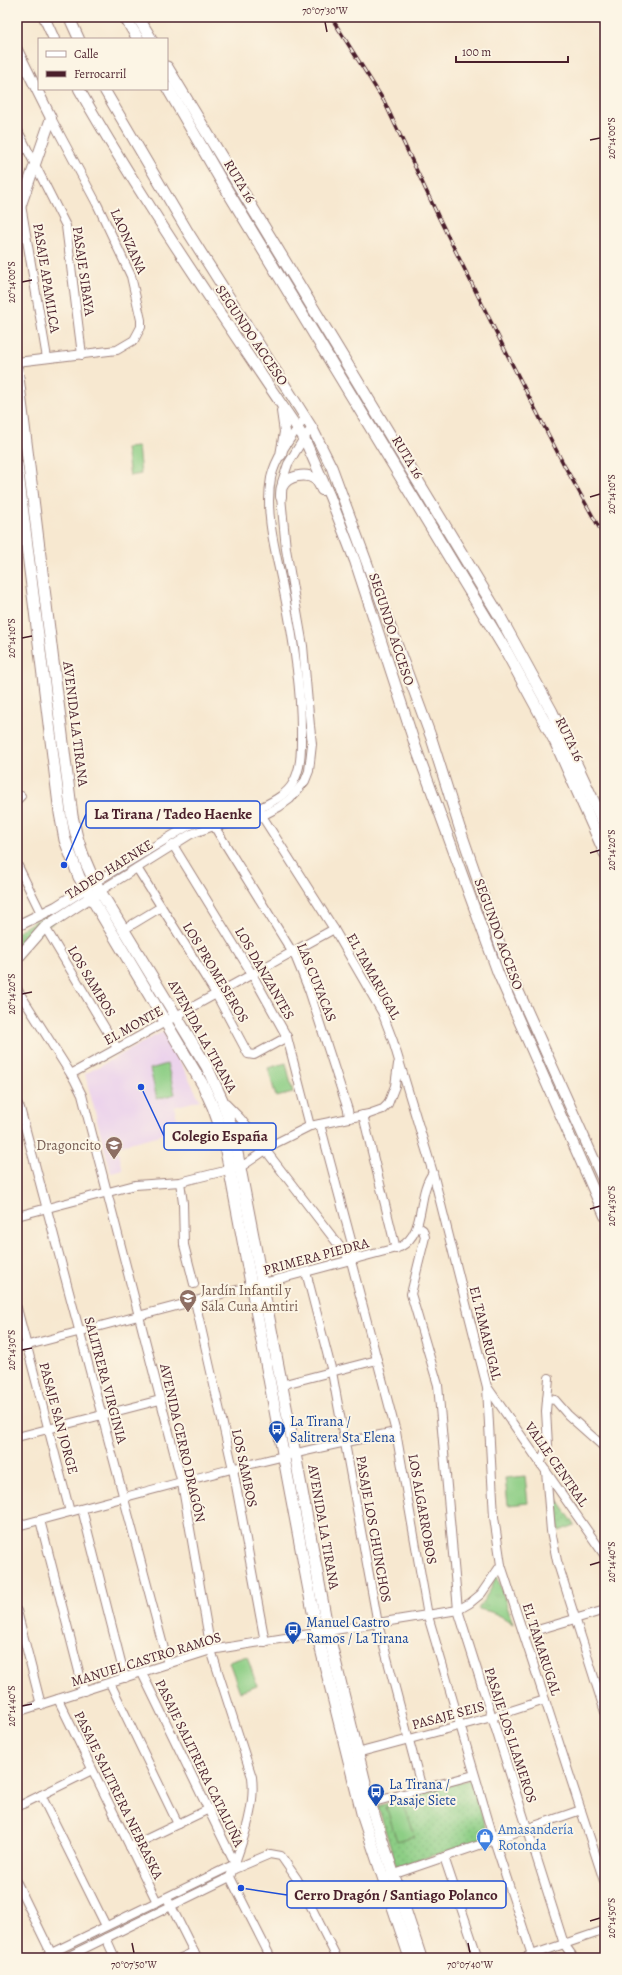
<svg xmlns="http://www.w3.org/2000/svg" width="622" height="1975" viewBox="0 0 622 1975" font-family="Alegreya,serif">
	<defs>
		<pattern id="grass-dots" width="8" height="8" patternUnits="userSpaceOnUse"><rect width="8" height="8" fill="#8dce85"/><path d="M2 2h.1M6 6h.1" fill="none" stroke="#7bb073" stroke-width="1.8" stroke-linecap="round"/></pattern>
		<pattern id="park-tufts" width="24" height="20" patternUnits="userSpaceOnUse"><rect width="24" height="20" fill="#8dce85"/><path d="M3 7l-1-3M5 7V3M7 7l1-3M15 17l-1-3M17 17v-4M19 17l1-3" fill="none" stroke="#7bb073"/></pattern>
	</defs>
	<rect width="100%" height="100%" fill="#fcf5e5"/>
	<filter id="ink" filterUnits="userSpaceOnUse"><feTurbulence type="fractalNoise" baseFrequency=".025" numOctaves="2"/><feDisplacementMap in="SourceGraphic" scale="8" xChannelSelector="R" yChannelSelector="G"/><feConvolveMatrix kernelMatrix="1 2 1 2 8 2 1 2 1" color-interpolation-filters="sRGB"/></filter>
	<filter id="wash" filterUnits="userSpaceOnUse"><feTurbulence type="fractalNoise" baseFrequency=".012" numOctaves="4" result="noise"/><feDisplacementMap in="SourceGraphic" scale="16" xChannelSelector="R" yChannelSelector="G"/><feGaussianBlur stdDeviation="0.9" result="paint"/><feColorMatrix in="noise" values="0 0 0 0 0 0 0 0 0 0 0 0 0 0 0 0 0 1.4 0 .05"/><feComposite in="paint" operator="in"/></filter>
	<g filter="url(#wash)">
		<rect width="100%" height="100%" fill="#f7e8d0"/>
		<polygon fill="#ebd1ec" points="164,1031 200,1100 174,1107 180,1130 117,1146 123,1170 111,1173 85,1074"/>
		<g fill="url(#grass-dots)" stroke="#6c7658">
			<polygon points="80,894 83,898 17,952 17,932"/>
			<polygon points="554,1495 575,1525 559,1531"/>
			<polygon points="471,1779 489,1839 396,1866 378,1806"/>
		</g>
		<path fill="url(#park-tufts)" stroke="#6c7658" d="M496,1573l17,51c-11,-8 -21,-13 -35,-15l14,-22z"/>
		<g fill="#8dce85" stroke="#6c7658">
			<polygon points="138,447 141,474 130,476 126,448"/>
			<polygon points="286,1063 293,1093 276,1097 268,1068"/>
			<polygon points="167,1064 175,1094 157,1099 150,1069"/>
			<polygon points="525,1476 528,1503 508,1505 505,1478"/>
			<polygon points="247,1656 257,1686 240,1692 229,1662"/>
			<polygon points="402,1802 414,1836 397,1841 386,1807"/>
		</g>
	</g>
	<g filter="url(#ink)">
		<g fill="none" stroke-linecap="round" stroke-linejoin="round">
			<defs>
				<g id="minor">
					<polyline points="17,129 66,226 82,355"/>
					<polyline points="21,205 47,358"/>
					<polyline points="17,362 117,350 134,340 141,327 141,320 131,276 97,204 51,118"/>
					<polyline points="17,800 21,796"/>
					<path d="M256,810c13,-7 30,-14 37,-27 9,-16 8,-34 8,-53 0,-44 -8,-94 -17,-138 -7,-36 -20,-77 -13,-114 5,-22 21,-42 34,-60"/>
					<polyline points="214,826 296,958 309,990 348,1110 349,1118"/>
					<polyline points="173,845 252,974 287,1037 310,1126"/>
					<polyline points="17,864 42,915"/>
					<polyline points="137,868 216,994 248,1054 254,1055 287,1037"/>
					<polyline points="95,882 188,826 220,815 256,810 262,816 334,929 382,1012 393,1041 433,1173 487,1387 494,1517 501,1565 605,1884"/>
					<polyline points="100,891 191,834 214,826 252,821 279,807 290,799 305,781 309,771 312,744 310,726 303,646 286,549 281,497 282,482 288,464 304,438 312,428"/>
					<polyline points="45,927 117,1048"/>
					<polyline points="123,930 161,907"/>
					<path d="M17,989l57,90 8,16 100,388 29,167 41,127c4,33 -11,68 -22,100l41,81"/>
					<polyline points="71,1074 334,929"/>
					<polyline points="222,1100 240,1118 260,1143 351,1261 396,1432 428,1616 494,1840 533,1958"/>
					<polyline points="17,1103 20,1108 168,1664"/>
					<polyline points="363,1115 396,1249"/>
					<polyline points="320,1124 356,1259"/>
					<polyline points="180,1182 183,1203 184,1245 194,1284"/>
					<polyline points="17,1216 135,1185 180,1182 241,1167 276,1143 310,1126 369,1114 383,1109 388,1104 395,1086 398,1064"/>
					<polyline points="417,1226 423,1230 425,1237 411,1294 438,1385 458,1610 564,1944 574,1958"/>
					<polyline points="306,1272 332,1372 378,1624 422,1789"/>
					<polyline points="195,1301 233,1469 265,1642"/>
					<polyline points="17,1308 70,1512"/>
					<path d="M17,1348l383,-101c27,-14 16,-53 33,-74"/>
					<polyline points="281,1385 377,1360"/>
					<polyline points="488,1388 605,1556"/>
					<polyline points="547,1399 555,1400 568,1415 605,1448"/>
					<polyline points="17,1437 160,1400"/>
					<polyline points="540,1464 548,1445 546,1411 549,1378"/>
					<polyline points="546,1471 551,1531 557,1561 605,1712"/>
					<polyline points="82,1509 125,1678"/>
					<polyline points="40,1520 84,1691"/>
					<path d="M17,1526c126,-33 251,-70 379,-94"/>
					<polyline points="17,1611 41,1705"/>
					<polyline points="524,1634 605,1610"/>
					<polyline points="110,1683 178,1824"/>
					<polyline points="58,1699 157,1902"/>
					<polyline points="17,1712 211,1650 458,1610 470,1603 481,1594 501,1565"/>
					<polyline points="357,1753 492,1717 545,1700"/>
					<polyline points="41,1795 106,1926"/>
					<polyline points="370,1803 474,1775"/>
					<polyline points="17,1807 92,1770"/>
					<polyline points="130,1847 209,1809"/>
					<polyline points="444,1857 478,1958"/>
					<polyline points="232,1870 270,1854 281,1856 297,1879 337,1958"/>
					<polyline points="389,1876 581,1810"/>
					<polyline points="17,1883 53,1957"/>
					<polyline points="169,1902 197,1958"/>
					<polyline points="106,1938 115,1958"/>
					<polyline points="41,1958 235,1864 142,1673"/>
					<polyline points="65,1958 230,1877"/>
					<polyline points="181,1958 194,1952"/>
					<polyline points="523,1958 605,1930"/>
				</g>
				<g id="major">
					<polyline points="44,17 54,39"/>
					<polyline points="69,17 79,39"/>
					<polyline points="17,50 51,118 17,216"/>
					<path d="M79,89c68,120 148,234 225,349l26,59 25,64 61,187 82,225 107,243"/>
					<polyline points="104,89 188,232 312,428 332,468 431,737 460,829 508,968 605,1184"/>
					<polyline points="281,455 285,432 282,411"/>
					<path d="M281,497c0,-3 0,-8 1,-10 5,-11 24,-15 33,-8 3,2 5,7 7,11"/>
					<polyline points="17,926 56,907 92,884"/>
					<polyline points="17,959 45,927 97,893"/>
				</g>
				<g id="highway">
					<polyline points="125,17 138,39"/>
					<polyline points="138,17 151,39"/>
					<polyline points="167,67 499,615 552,712 605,826"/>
					<polyline points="167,87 222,182 506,651 555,741 605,853"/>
					<path d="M17,369l55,447c5,27 14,51 28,75l107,176 15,33 11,32 63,327 32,173 42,171 51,155"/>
					<polyline points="17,465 60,813 65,840 79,877 203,1085 213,1107 223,1135 317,1633 363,1817 410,1958"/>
				</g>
			</defs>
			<use href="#minor" stroke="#a0847e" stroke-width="10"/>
			<use href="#major" stroke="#a0847e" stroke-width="12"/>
			<use href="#highway" stroke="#a0847e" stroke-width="13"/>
			<use href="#minor" stroke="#fff" stroke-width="8"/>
			<use href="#major" stroke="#fff" stroke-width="10"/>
			<use href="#highway" stroke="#fff" stroke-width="11"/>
			<defs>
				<polyline id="rail" points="331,17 384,101 439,218 510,360 564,465 605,538"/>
			</defs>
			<use href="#rail" stroke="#4a1f2b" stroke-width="3.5"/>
			<use href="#rail" stroke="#fcf5e5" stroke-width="2" stroke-dasharray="6" stroke-linecap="butt"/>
		</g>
	</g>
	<path fill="none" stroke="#4a1f2b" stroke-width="1.5" d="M325,22l2,10M590,140l10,-2M22,282l10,-2M590,497l10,-3M22,638l10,-2M590,853l10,-3M22,994l10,-2M590,1209l10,-3M22,1350l10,-2M590,1565l10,-3M22,1706l10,-2M590,1921l10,-3M132,1943l2,10M468,1943l2,10"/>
	<defs>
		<symbol id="school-pin" viewBox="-11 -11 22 30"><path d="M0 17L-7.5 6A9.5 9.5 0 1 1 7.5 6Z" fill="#8d6e63" stroke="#fcf5e5"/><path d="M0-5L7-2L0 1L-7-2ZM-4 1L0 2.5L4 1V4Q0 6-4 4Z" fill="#fff"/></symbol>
		<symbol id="bus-pin" viewBox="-11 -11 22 30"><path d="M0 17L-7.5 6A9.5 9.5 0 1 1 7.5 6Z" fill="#1a4fb4" stroke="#fcf5e5"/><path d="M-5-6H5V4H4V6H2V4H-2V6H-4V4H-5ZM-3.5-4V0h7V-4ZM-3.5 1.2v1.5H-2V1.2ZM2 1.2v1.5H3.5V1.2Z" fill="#fff"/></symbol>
		<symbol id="shop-pin" viewBox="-11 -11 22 30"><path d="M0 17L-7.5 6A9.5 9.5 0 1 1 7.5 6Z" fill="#3f7fe0" stroke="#fcf5e5"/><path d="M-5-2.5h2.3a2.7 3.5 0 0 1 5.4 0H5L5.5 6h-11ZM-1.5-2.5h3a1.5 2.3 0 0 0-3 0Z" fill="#fff"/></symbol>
	</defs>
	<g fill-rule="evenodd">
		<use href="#school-pin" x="104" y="1135" width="20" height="27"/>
		<use href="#school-pin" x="178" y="1288" width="20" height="27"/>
		<use href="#bus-pin" x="267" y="1419" width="20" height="27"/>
		<use href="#bus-pin" x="283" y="1620" width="20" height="27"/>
		<use href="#bus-pin" x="366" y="1782" width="20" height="27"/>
		<use href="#shop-pin" x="475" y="1827" width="20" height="27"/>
	</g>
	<g text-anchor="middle" stroke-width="4" stroke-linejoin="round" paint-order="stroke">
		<g font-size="14" fill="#4a1f2b" stroke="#fcf5e5">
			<text transform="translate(240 181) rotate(59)" y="5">RUTA 16</text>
			<text transform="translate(129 241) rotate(66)" y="5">LAONZANA</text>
			<text transform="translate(84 271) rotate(82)" y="5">PASAJE SIBAYA</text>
			<text transform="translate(47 278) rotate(81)" y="5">PASAJE APAMILCA</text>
			<text transform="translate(252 335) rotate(56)" y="5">SEGUNDO ACCESO</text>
			<text transform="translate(408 457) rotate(59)" y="5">RUTA 16</text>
			<text transform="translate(392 629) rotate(72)" y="5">SEGUNDO ACCESO</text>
			<text transform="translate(76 724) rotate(83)" y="5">AVENIDA LA TIRANA</text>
			<text transform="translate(570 739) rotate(64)" y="5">RUTA 16</text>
			<text transform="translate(109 869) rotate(-32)" y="5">TADEO HAENKE</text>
			<text transform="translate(499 934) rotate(70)" y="5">SEGUNDO ACCESO</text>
			<text transform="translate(216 972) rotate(59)" y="5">LOS PROMESEROS</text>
			<text transform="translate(265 973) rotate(60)" y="5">LOS DANZANTES</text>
			<text transform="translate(374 976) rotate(61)" y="5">EL TAMARUGAL</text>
			<text transform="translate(92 981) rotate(59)" y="5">LOS SAMBOS</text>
			<text transform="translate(317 982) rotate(68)" y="5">LAS CUYACAS</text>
			<text transform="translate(133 1025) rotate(-29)" y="5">EL MONTE</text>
			<text transform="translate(203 1036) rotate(61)" y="5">AVENIDA LA TIRANA</text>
			<text transform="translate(316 1256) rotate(-15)" y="5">PRIMERA PIEDRA</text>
			<text transform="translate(486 1333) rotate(76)" y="5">EL TAMARUGAL</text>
			<text transform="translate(106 1380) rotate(75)" y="5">SALITRERA VIRGINIA</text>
			<text transform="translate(59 1418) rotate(75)" y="5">PASAJE SAN JORGE</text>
			<text transform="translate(183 1443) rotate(77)" y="5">AVENIDA CERRO DRAGÓN</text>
			<text transform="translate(557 1464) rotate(55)" y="5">VALLE CENTRAL</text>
			<text transform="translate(245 1468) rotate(78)" y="5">LOS SAMBOS</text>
			<text transform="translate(423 1509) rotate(80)" y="5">LOS ALGARROBOS</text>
			<text transform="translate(324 1527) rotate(80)" y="5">AVENIDA LA TIRANA</text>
			<text transform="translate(374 1529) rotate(80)" y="5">PASAJE LOS CHUNCHOS</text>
			<text transform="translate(542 1649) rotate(72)" y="5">EL TAMARUGAL</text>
			<text transform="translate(146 1659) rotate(-17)" y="5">MANUEL CASTRO RAMOS</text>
			<text transform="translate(448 1715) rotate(-15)" y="5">PASAJE SEIS</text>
			<text transform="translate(511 1735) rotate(72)" y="5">PASAJE LOS LLAMEROS</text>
			<text transform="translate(200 1763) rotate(64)" y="5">PASAJE SALITRERA CATALUÑA</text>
			<text transform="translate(119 1795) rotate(64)" y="5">PASAJE SALITRERA NEBRASKA</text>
		</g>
		<g font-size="14" fill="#785e54" stroke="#fcf5e5" text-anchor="end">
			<text x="101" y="1150">Dragoncito</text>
			<text x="201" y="1295" text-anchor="start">Jardín Infantil y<tspan x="201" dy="16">Sala Cuna Amtiri</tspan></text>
		</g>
		<g font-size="14" fill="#164399" stroke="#fcf5e5" text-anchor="start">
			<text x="290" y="1426">La Tirana /<tspan x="290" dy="16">Salitrera Sta Elena</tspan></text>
			<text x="306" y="1627">Manuel Castro<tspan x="306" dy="16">Ramos / La Tirana</tspan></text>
			<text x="389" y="1789">La Tirana /<tspan x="389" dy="16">Pasaje Siete</tspan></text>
		</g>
		<g font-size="14" fill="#366cbe" stroke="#fcf5e5" text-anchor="start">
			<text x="498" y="1834">Amasandería<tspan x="498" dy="16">Rotonda</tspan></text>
		</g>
	</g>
	<path fill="none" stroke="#1d4ed8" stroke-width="1.5" d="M64 865L86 814M141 1087L164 1136M241 1888L287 1895"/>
	<g fill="#1d4ed8" stroke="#fcf5e5" stroke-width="1.5">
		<circle cx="64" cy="865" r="4"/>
		<circle cx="141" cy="1087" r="4"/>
		<circle cx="241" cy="1888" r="4"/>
	</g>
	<g fill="#fcf5e5" stroke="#1d4ed8" stroke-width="1.5">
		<rect x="86" y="801" width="174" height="27" rx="4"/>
		<rect x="164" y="1123" width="112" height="27" rx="4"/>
		<rect x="287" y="1881" width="219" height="27" rx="4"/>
	</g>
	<g font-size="15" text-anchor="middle" font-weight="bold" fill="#4a1f2b">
		<text x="173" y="819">La Tirana / Tadeo Haenke</text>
		<text x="220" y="1141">Colegio España</text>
		<text x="396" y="1900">Cerro Dragón / Santiago Polanco</text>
	</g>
	<rect width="622" height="1975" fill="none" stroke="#fcf5e5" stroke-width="44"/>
	<rect x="38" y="38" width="130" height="52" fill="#fcf5e5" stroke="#b59f9b"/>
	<rect x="46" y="51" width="20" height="6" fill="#ffffff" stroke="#b59f9b"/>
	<text x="74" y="58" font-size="12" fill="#4a1f2b">Calle</text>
	<rect x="46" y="71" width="20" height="6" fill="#4a1f2b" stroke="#b59f9b"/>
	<text x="74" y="78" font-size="12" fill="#4a1f2b">Ferrocarril</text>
	<path d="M456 56v6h112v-6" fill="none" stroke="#4a1f2b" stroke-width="2"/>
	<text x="462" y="56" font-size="12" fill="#4a1f2b" stroke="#fcf5e5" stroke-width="3" paint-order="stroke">100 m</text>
	<rect x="22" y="22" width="578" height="1931" fill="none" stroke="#4a1f2b" stroke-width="1.5"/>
	<g font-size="10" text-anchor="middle" fill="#4a1f2b">
		<text x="325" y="14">70°07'30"W</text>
		<text transform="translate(611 138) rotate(-90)" y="4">20°14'00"S</text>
		<text transform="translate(11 282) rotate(-90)" y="4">20°14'00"S</text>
		<text transform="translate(611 494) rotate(-90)" y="4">20°14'10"S</text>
		<text transform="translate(11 638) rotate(-90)" y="4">20°14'10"S</text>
		<text transform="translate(611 850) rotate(-90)" y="4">20°14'20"S</text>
		<text transform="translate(11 994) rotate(-90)" y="4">20°14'20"S</text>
		<text transform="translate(611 1206) rotate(-90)" y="4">20°14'30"S</text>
		<text transform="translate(11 1350) rotate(-90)" y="4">20°14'30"S</text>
		<text transform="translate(611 1562) rotate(-90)" y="4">20°14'40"S</text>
		<text transform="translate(11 1706) rotate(-90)" y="4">20°14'40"S</text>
		<text transform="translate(611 1918) rotate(-90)" y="4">20°14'50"S</text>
		<text x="134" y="1968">70°07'50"W</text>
		<text x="470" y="1968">70°07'40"W</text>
	</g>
</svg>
